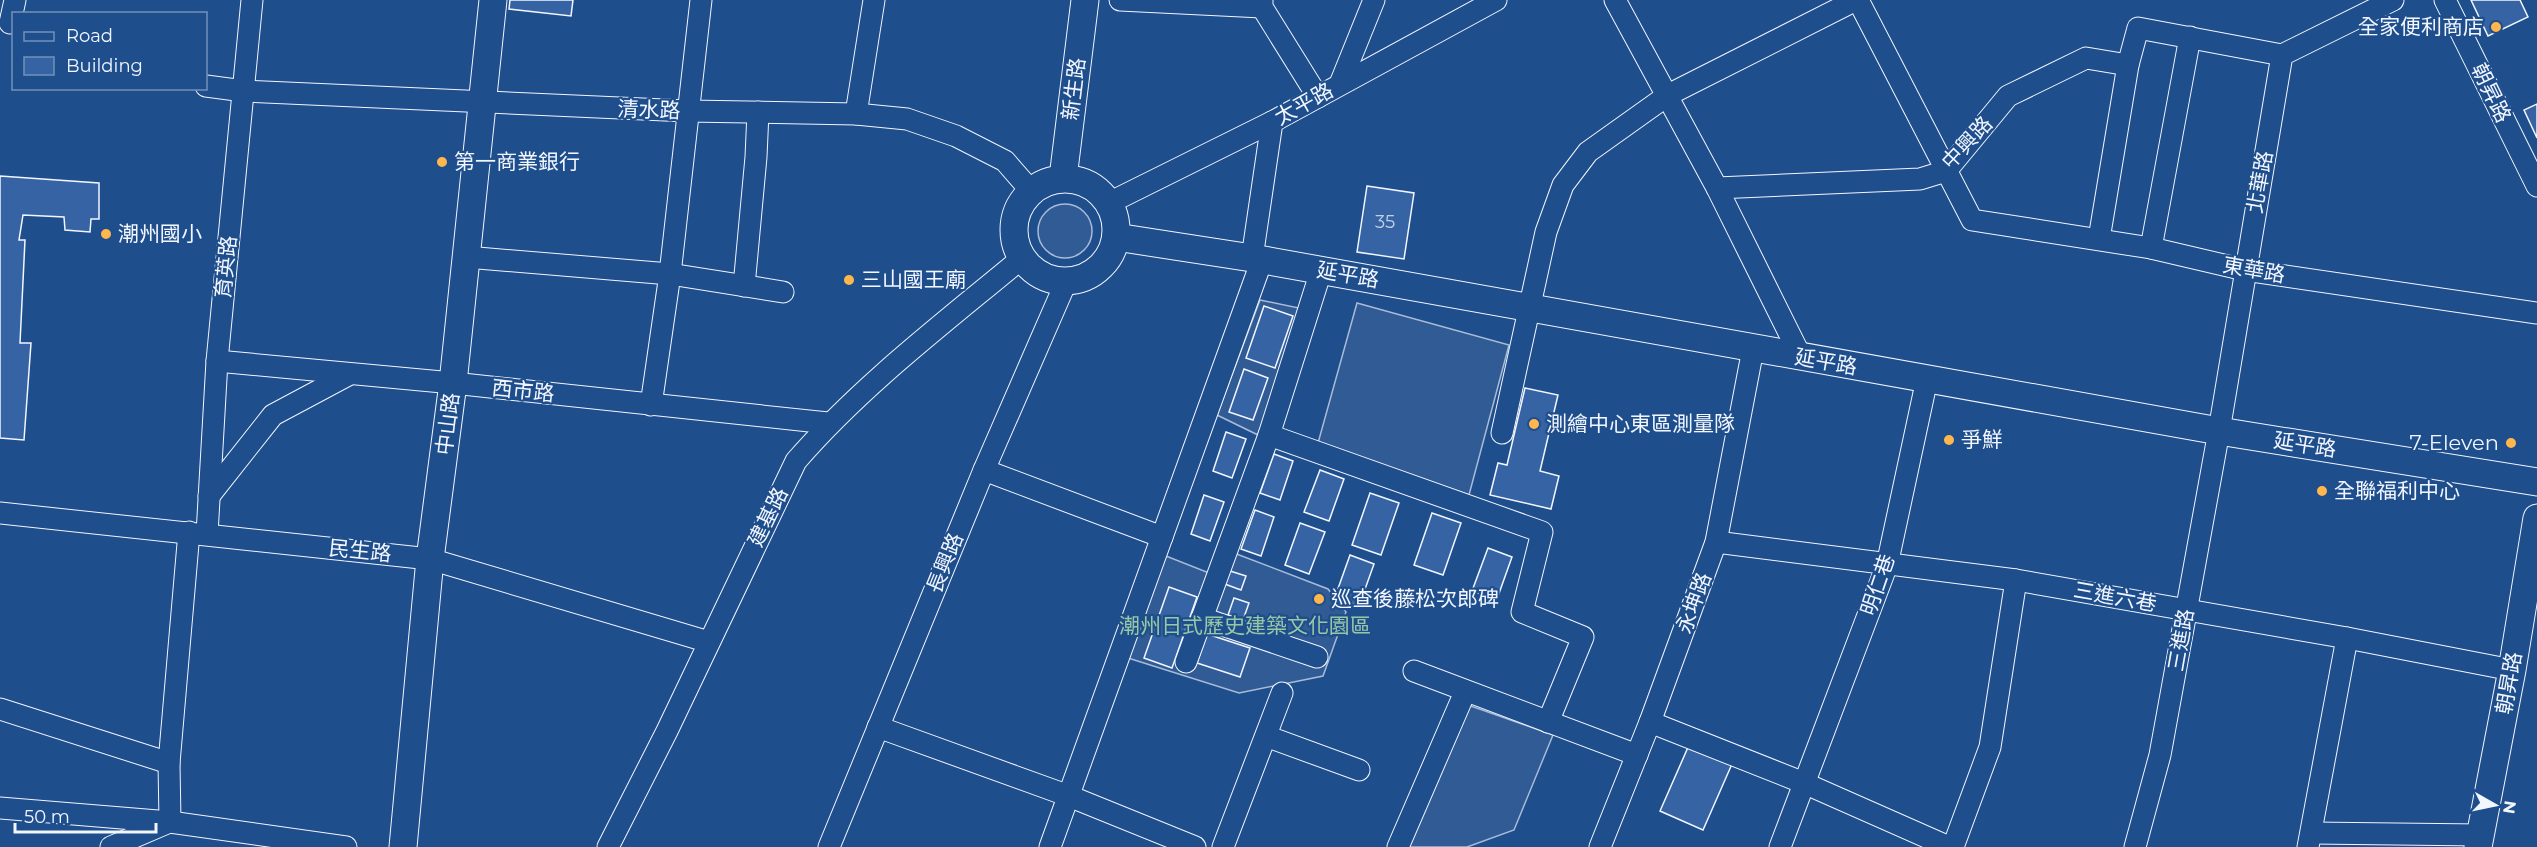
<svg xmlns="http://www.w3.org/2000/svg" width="2537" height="847" viewBox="0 0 2537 847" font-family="Montserrat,'Noto Sans TC',sans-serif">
	<rect width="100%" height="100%" fill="#1f4e8c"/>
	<g fill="#305b95" stroke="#a8bbd7" stroke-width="1.5">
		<circle cx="1065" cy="231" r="27"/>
		<polygon points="1260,300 1318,312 1234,553 1328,589 1346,612 1323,676 1239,693 1128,658 1166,556 1209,573 1260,436 1217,415"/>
		<polygon points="1357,303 1509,345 1469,495 1318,443"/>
		<polygon points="1468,705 1553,735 1514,830 1467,847 1405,847"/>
	</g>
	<g fill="#3563a3" stroke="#f2f6ff" stroke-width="1.5">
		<polygon points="510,0 573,0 571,16 509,9"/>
		<polygon points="2471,0 2520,0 2528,17 2488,36"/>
		<polygon points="2537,104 2537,138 2524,110"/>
		<polygon points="0,176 99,183 99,219 91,219 90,232 65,230 64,217 23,215 19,240 25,240 20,343 31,343 24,440 0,438"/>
		<polygon points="1367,186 1414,193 1404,259 1357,252"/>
		<polygon points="1264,306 1293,316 1275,368 1246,358"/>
		<polygon points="1244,369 1268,378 1253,420 1229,412"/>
		<polygon points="1525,388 1558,395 1540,471 1559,476 1551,509 1490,495 1498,463 1507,465"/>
		<polygon points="1226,432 1246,439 1232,478 1213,471"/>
		<polygon points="1274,454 1293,461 1280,500 1260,493"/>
		<polygon points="1320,470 1344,479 1329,521 1304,512"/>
		<polygon points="1370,493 1399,503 1381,555 1352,545"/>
		<polygon points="1204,495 1224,502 1210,541 1191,534"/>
		<polygon points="1255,510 1274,517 1261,556 1241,549"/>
		<polygon points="1432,513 1461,523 1443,575 1414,565"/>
		<polygon points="1300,523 1325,532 1309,574 1285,565"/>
		<polygon points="1488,548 1512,557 1497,599 1472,591"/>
		<polygon points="1350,555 1374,564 1359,606 1335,597"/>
		<polygon points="1227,570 1246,576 1241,590 1222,583"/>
		<polygon points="1169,587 1197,597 1172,668 1144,658"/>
		<polygon points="1234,598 1249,603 1243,620 1228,615"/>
		<polygon points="1207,634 1250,648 1240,677 1197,663"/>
		<polygon points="1689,745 1732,764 1703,830 1660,811"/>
	</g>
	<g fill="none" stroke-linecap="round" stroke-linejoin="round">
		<defs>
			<g id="minor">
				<polyline points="1120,0 1262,7"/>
				<polyline points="1262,0 1262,7 1318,97"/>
				<polyline points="1615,0 1717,188 1801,357"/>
				<polyline points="1858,0 1972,220 2151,248 2245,270 2537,313"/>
				<polyline points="2445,0 2537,186"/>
				<polyline points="10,23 15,0"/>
				<polyline points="1340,84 1374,0"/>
				<polyline points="206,86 244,91 687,111 856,114 907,119 956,136 1005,161 1031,191"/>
				<polyline points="856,114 874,0"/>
				<polyline points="1717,188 1920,179 1946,171 2008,96 2086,58 2128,65"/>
				<polyline points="1109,203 1272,122 1496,0"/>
				<polyline points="2099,239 2128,65 2138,28 2282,55"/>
				<polyline points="2151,248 2190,37"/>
				<polyline points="466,257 670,274 783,292"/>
				<polyline points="1252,258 1272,122"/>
				<polyline points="1321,271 1269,435 1542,532 1522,612 1583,637 1548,722"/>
				<polyline points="744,286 756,157 758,112"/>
				<polyline points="217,361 453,383 828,423"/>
				<polyline points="651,405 670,274 701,0"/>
				<polyline points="1502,433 1546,232 1563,185 1588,152 1668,95 1856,0"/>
				<polyline points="984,470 1162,537"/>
				<polyline points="209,496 273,415 348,375"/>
				<polyline points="0,513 430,559 709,642"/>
				<polyline points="207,534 217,361 252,0"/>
				<polyline points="1716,542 2016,580 2347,638 2512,670"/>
				<polyline points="1202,618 1317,657"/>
				<polyline points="1186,662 1269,435"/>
				<polyline points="1414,671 1637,755"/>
				<polyline points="0,709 169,763"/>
				<polyline points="1650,722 1804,783 1949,847"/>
				<polyline points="878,727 1069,796 1195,847"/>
				<polyline points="1266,736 1359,770"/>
				<polyline points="0,808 170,822 346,847"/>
				<polyline points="170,822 169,763 189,532"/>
				<polyline points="2312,833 2480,835"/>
				<polyline points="111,847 167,823"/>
				<path d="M608,847l59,-116 129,-270c66,-76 148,-138 226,-203"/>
				<polyline points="829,847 984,470 1066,282"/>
				<polyline points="1050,847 1262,260"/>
				<polyline points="1223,847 1282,693"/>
				<polyline points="1398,847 1465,692"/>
				<polyline points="1600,847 1650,722 1716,542 1753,349"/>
				<polyline points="1780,847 1887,565 1927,379"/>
				<polyline points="1953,847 1990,747 2016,580"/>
				<polyline points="2135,847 2160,755 2219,431 2282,55 2393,0"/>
				<polyline points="2308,847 2347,638"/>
			</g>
			<g id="major">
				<polyline points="1063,178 1085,0"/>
				<circle cx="1065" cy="230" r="51"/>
				<polyline points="1116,237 1252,258 2219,431 2537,482"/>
				<polyline points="403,847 430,559 453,383 493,0"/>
				<polyline points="2478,847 2512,670 2537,518"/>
			</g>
		</defs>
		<use href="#minor" stroke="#f2f6ff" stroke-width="23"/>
		<use href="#major" stroke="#f2f6ff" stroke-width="29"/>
		<use href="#minor" stroke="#1f4e8c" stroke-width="21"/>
		<use href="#major" stroke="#1f4e8c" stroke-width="27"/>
	</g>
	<g fill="#ffb74d" stroke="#1f4e8c" stroke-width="2">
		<circle cx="2496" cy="27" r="6"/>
		<circle cx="442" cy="162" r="6"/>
		<circle cx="106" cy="234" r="6"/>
		<circle cx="849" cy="280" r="6"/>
		<circle cx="1534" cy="424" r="6"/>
		<circle cx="1949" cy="440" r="6"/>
		<circle cx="2511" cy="443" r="6"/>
		<circle cx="2322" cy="491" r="6"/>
		<circle cx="1319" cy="599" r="6"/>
	</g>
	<g text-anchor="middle" stroke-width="4.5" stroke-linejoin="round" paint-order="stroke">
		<g font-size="18" fill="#c3d1e8">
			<text x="1385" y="228">35</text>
		</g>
		<g font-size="21" fill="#f2f6ff" stroke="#1f4e8c" text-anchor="start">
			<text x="2484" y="34" text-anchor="end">全家便利商店</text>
			<text x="454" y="169">第一商業銀行</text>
			<text x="118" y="241">潮州國小</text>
			<text x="861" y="287">三山國王廟</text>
			<text x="1546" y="431">測繪中心東區測量隊</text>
			<text x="1961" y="447">爭鮮</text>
			<text x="2499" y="450" text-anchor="end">7-Eleven</text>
			<text x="2334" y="498">全聯福利中心</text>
			<text x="1331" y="606">巡查後藤松次郎碑</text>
		</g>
		<g font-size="21" fill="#f2f6ff" stroke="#1f4e8c">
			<text transform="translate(1074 89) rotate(-83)" y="7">新生路</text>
			<text transform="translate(2491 93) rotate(64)" y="7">朝昇路</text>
			<text transform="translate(1304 104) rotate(-29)" y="7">太平路</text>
			<text transform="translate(649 110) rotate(2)" y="7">清水路</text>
			<text transform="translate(1967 143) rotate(-47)" y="7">中興路</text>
			<text transform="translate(2260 182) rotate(-80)" y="7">北華路</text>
			<text transform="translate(226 267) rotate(-84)" y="7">育英路</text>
			<text transform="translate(2254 270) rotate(10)" y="7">東華路</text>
			<text transform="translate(1348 275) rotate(10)" y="7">延平路</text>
			<text transform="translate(1826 362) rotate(10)" y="7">延平路</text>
			<text transform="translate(523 391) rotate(6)" y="7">西市路</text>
			<text transform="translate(448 424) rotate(-83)" y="7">中山路</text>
			<text transform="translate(2305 445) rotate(9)" y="7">延平路</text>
			<text transform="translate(768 517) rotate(-64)" y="7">建基路</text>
			<text transform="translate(360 551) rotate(6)" y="7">民生路</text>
			<text transform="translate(945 563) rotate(-68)" y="7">長興路</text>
			<text transform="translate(1878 585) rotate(-71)" y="7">明仁巷</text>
			<text transform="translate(2115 597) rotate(10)" y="7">三進六巷</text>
			<text transform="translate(1694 603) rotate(-70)" y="7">永坤路</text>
			<text transform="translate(2181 640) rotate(-80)" y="7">三進路</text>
			<text transform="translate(2509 683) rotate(-80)" y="7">朝昇路</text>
		</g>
		<g font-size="21" fill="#97c8a6" stroke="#1f4e8c">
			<text x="1245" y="633">潮州日式歷史建築文化園區</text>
		</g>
	</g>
	<rect x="12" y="12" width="195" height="78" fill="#1f4e8c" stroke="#7391ba" stroke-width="1.5"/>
	<rect x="24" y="32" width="30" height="9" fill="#1f4e8c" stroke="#7391ba" stroke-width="1.5"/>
	<text x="66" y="42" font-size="18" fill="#f2f6ff">Road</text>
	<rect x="24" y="57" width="30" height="18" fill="#3563a3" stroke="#7391ba" stroke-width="1.5"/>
	<text x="66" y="72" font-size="18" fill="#f2f6ff">Building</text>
	<g transform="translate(2495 805) rotate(99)" stroke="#1f4e8c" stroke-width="4.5" paint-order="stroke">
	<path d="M0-4.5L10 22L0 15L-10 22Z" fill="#f2f6ff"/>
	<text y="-9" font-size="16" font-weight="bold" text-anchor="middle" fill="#f2f6ff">N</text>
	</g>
	<path d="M15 823v9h141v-9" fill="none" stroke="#f2f6ff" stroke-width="3"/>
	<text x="24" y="823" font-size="18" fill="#f2f6ff" stroke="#1f4e8c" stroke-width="4.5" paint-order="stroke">50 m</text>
</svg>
